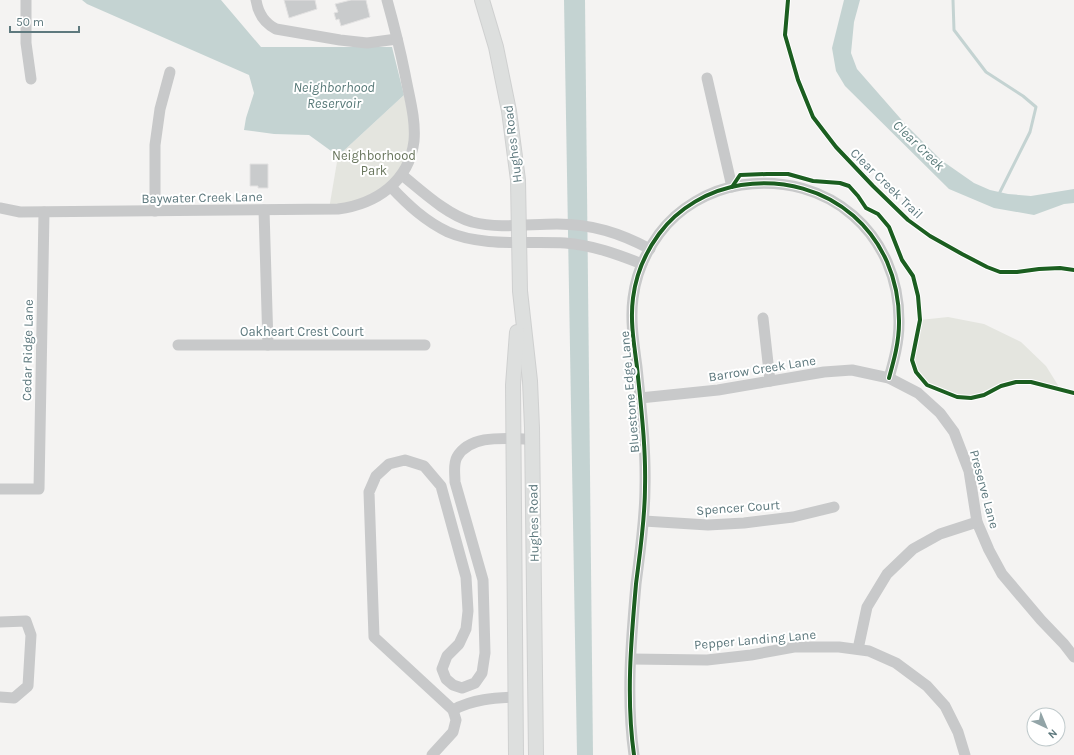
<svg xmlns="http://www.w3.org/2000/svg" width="1074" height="755" viewBox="0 0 1074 755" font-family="Karla,sans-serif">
	<rect width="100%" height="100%" fill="#f4f3f2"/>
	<g fill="#e4e5df">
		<polygon points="404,95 414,141 396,182 365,203 329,209 338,156"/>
		<path d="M948,317l36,7 37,18 25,24 15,24c-14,-4 -29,-9 -45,-8 -15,2 -26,11 -40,14 -22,4 -53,-6 -61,-29 -1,-2 -3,-6 -3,-8 0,-13 5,-27 8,-39z"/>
	</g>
	<g fill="#c4d3d2">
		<polygon points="82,0 221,0 261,47 392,47 404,95 338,156 309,135 274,134 244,130 246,118 254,93 249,75 87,4"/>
		<polygon points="564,0 585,0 593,755 577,755"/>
		<polygon points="844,0 860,0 854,22 851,53 857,69 907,126 941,160 974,183 990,190 1008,194 1031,196 1074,189 1074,203 1064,204 1034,215 994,208 949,189 845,86 836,71 832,48"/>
	</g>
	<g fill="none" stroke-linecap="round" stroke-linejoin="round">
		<polyline stroke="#c4d3d2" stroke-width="3" points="953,0 954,30 986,72 1023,96 1036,107 1030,132 999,194"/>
	</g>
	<g fill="#c9cbcc" stroke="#e3e2e2">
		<polygon points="284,0 315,0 317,9 289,18"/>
		<polygon points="351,0 366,0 370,17 341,26 339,19 336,20 334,13 338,12 335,4"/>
		<polygon points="250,164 268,164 268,188 258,188 258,186 250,186"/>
	</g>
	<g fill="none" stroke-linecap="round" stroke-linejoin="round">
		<defs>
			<g id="major">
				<polyline points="482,0 496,47 509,111 518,180 520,291 530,381 532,428 536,755"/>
				<polyline points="516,755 513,385 517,332"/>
			</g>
		</defs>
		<use href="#major" stroke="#cfd0d0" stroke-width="16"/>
		<g stroke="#c8c9ca" stroke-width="11">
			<polyline points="26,0 26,43 31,79"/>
			<path d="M256,0c2,13 8,23 20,29l64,11 27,3 30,-4"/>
			<polyline points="707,78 732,187"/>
			<path d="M402,175c21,17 44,39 70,47 28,7 57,2 85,2 35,0 63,9 93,25"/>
			<path d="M391,187c17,18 34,34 57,45 34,15 80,9 117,11 27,2 52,11 77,21"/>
			<path d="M0,208l20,4 318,-3c38,-5 71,-27 76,-68 2,-22 -5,-45 -9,-67 -5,-25 -11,-49 -18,-74"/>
			<polyline points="264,210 268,345"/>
			<polyline points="155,211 155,145 160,109 170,72"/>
			<polyline points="763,318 770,381"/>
			<polyline points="178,345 425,345"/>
			<polyline points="640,398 718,390 824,372 852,370 889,378 918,393 940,413 954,432 969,471 977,522 989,550 1002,574 1041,620 1064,644 1074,657"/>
			<polyline points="0,489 39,489 44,212"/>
			<polyline points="644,521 708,525 744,523 793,517 834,507"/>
			<polyline points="0,622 26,621 31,635 28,686 14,698 0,697"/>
			<polyline points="858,649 867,607 887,574 913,549 940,534 977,522"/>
			<polyline points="631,659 707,660 751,655 794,647 839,647 869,651 896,663 927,686 945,706 958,732 965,755"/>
			<path d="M516,697c-22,1 -43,2 -63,13l-79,-73 -5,-145 7,-16 13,-12 16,-4 19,6 17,20 25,91 2,34 -2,18 -7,15 -12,12 -5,13 4,10 7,6 9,3 13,-5 7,-10 3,-20 -2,-73 -28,-98c0,-8 -2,-18 2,-25 14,-24 51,-18 75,-18"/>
			<polyline points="432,755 453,732 456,720 453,710"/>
			<path d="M634,755c-8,-57 -3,-114 2,-171 4,-32 9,-64 9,-97 1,-40 -4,-80 -8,-120 -3,-23 -7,-46 -4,-69 3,-24 12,-45 26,-64 19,-26 50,-44 82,-49 88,-13 159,49 158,138 0,19 -5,37 -10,55"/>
		</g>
		<use href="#major" stroke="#dddfde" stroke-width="14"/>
		<defs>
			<g id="cycleway">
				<polyline points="788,0 785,35 798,80 813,117 836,147 873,186 908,220 930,236 962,254 987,267 1000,272 1017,272 1039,269 1060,268 1074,270"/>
				<polyline points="732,187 740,175 767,174 788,174 813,181 840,183 849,186 858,196 866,208 878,214 889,227 902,260 913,276 918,296 920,320 912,360 916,372 927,385 957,397 971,398 984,395 1001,386 1016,382 1031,382 1074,393"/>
				<path d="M634,755c-8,-57 -3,-114 2,-171 4,-32 9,-64 9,-97 1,-40 -4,-80 -8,-120 -3,-23 -7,-46 -4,-69 3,-24 12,-45 26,-64 19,-26 50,-44 82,-49 88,-13 159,49 158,138 0,19 -5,37 -10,55"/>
			</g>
		</defs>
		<use href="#cycleway" stroke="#fff" stroke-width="6"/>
		<use href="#cycleway" stroke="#1b5e20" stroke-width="4"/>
	</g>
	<g text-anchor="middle" stroke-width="4" stroke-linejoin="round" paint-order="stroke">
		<g font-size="13" fill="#5e797e" stroke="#fff">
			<text transform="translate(512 144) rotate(-97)" y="5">Hughes Road</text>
			<text transform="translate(887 183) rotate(44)" y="5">Clear Creek Trail</text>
			<text transform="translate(202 197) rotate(-1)" y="5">Baywater Creek Lane</text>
			<text x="302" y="336">Oakheart Crest Court</text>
			<text transform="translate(27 350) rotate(-89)" y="5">Cedar Ridge Lane</text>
			<text transform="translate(762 368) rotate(-9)" y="5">Barrow Creek Lane</text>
			<text transform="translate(629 392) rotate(-95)" y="5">Bluestone Edge Lane</text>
			<text transform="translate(985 489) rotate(75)" y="5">Preserve Lane</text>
			<text transform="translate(738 507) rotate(-4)" y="5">Spencer Court</text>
			<text transform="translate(533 523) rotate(-91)" y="5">Hughes Road</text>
			<text transform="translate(755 639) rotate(-5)" y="5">Pepper Landing Lane</text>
		</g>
		<g font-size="13" fill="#69765d" stroke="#fff">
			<text x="374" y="160">Neighborhood<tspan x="374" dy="15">Park</tspan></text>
		</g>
		<g font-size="14" font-style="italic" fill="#597a79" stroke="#fff">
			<text x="334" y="92">Neighborhood<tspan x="334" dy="16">Reservoir</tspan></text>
			<text transform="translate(919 145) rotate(44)" y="5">Clear Creek</text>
		</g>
	</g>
	<g transform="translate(1046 727) rotate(136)"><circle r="19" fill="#ffffff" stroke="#bfc9cb"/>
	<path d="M0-3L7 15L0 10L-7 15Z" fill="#92a4a7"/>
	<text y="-6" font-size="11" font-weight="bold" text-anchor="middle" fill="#5e797e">N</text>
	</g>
	<path d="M10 26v6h69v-6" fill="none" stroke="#5e797e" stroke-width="2"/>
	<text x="16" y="26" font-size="12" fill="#5e797e" stroke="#ffffff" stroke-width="3" paint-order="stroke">50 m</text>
</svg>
